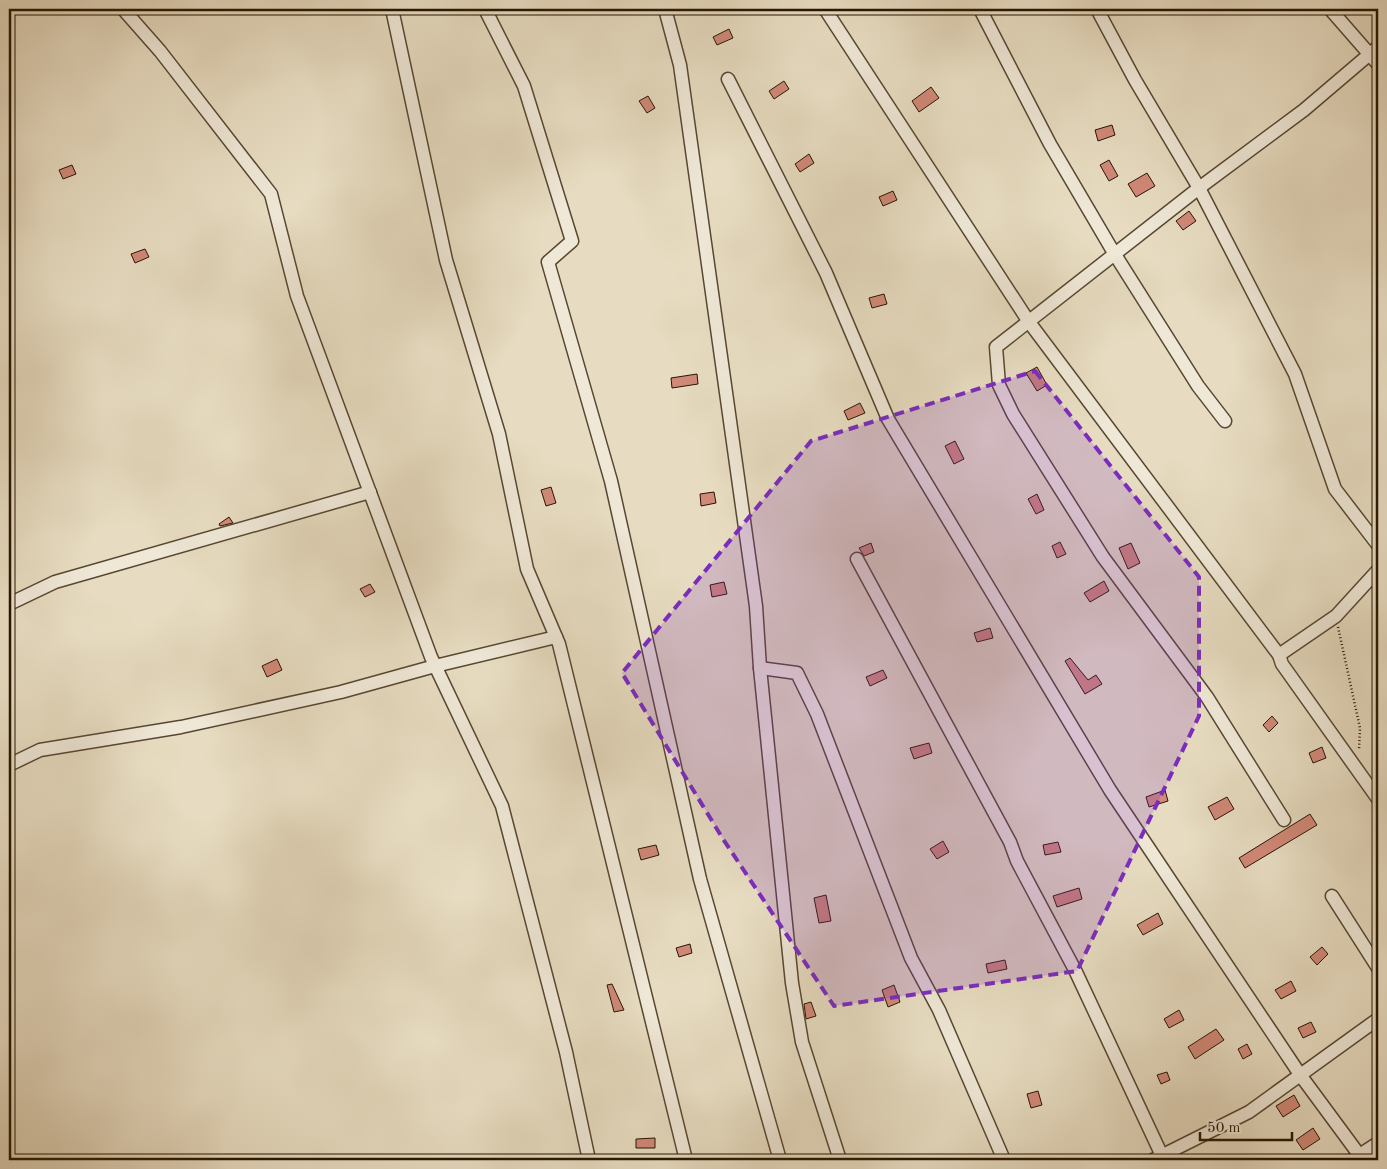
<svg xmlns="http://www.w3.org/2000/svg" width="1387" height="1169" viewBox="0 0 1387 1169" font-family="'Old Standard TT',serif">
	<rect width="100%" height="100%" fill="#e7dcc1"/>
	<filter id="stains"><feTurbulence type="fractalNoise" baseFrequency=".004" numOctaves="4"/><feColorMatrix values="0 0 0 0 .2 0 0 0 0 .09 0 0 0 0 .02 0 0 0 .5 -.17"/></filter>
	<radialGradient id="worn" r=".72"><stop offset=".6" stop-color="#630" stop-opacity="0"/><stop offset="1" stop-color="#630" stop-opacity=".3"/></radialGradient>
	<g fill="#d18978" stroke="#271503">
		<polygon points="729,29 733,38 717,45 713,37"/>
		<polygon points="784,81 789,89 774,99 769,91"/>
		<polygon points="931,87 939,98 919,112 912,101"/>
		<polygon points="648,96 655,108 647,113 639,101"/>
		<polygon points="1112,125 1115,135 1098,141 1095,130"/>
		<polygon points="809,154 814,163 800,172 795,164"/>
		<polygon points="1109,160 1118,176 1109,181 1100,165"/>
		<polygon points="72,165 76,174 63,179 59,170"/>
		<polygon points="1147,173 1155,186 1136,197 1128,184"/>
		<polygon points="893,191 897,200 883,206 879,197"/>
		<polygon points="1189,211 1196,221 1183,230 1176,221"/>
		<polygon points="145,249 149,257 135,263 131,254"/>
		<polygon points="884,294 887,304 872,308 869,298"/>
		<polygon points="1037,367 1047,385 1037,391 1026,373"/>
		<polygon points="697,374 698,384 672,388 671,378"/>
		<polygon points="860,403 865,413 848,420 844,411"/>
		<polygon points="955,441 964,459 954,464 945,446"/>
		<polygon points="551,487 556,503 546,506 541,490"/>
		<polygon points="714,492 716,503 701,506 700,494"/>
		<polygon points="1037,494 1044,510 1036,514 1028,499"/>
		<polygon points="229,517 233,523 220,526 219,524"/>
		<polygon points="1060,542 1066,554 1057,558 1052,546"/>
		<polygon points="871,543 874,552 864,556 859,548"/>
		<polygon points="1131,543 1140,563 1128,569 1119,548"/>
		<polygon points="1104,581 1109,591 1090,602 1084,593"/>
		<polygon points="724,582 727,594 712,597 710,585"/>
		<polygon points="370,584 375,592 365,597 360,589"/>
		<polygon points="990,628 993,638 977,642 974,633"/>
		<polygon points="1070,658 1088,680 1096,675 1102,684 1085,694 1065,661"/>
		<polygon points="277,659 282,670 267,677 262,666"/>
		<polygon points="883,670 887,678 870,686 866,677"/>
		<polygon points="1272,716 1278,723 1269,732 1263,725"/>
		<polygon points="929,743 932,753 914,759 910,748"/>
		<polygon points="1322,747 1326,758 1313,763 1309,753"/>
		<polygon points="1165,790 1168,801 1149,807 1146,797"/>
		<polygon points="1227,797 1234,809 1215,820 1208,807"/>
		<polygon points="1310,814 1317,825 1245,868 1239,858"/>
		<polygon points="943,841 949,852 937,859 930,849"/>
		<polygon points="1058,842 1061,852 1045,855 1043,845"/>
		<polygon points="656,845 659,855 641,860 638,849"/>
		<polygon points="1079,888 1082,899 1057,907 1053,896"/>
		<polygon points="826,895 831,921 819,923 814,898"/>
		<polygon points="1158,913 1163,924 1143,935 1137,925"/>
		<polygon points="690,944 692,953 679,957 676,948"/>
		<polygon points="1322,947 1328,954 1317,965 1310,957"/>
		<polygon points="1005,960 1007,969 988,973 986,964"/>
		<polygon points="1291,981 1296,991 1281,999 1275,990"/>
		<polygon points="612,984 624,1010 614,1012 607,985"/>
		<polygon points="894,985 900,1002 888,1007 882,990"/>
		<polygon points="811,1002 816,1016 806,1019 804,1004"/>
		<polygon points="1179,1010 1184,1020 1169,1028 1164,1019"/>
		<polygon points="1311,1022 1316,1032 1303,1038 1298,1028"/>
		<polygon points="1216,1029 1224,1040 1195,1059 1188,1047"/>
		<polygon points="1247,1044 1252,1054 1243,1059 1238,1049"/>
		<polygon points="1167,1072 1170,1080 1161,1084 1157,1075"/>
		<polygon points="1038,1091 1042,1105 1031,1108 1027,1094"/>
		<polygon points="1294,1095 1300,1106 1283,1117 1276,1106"/>
		<polygon points="1313,1128 1320,1139 1303,1150 1296,1140"/>
		<polygon points="655,1138 655,1148 636,1148 636,1139"/>
	</g>
	<g fill="none" stroke-linecap="round" stroke-linejoin="round">
		<defs>
			<g id="street">
				<polyline points="123,9 160,51 271,194 297,296 431,657 502,806 566,1052 589,1160"/>
				<polyline points="392,9 446,260 499,434 527,569 559,644 686,1160"/>
				<polyline points="485,9 524,86 572,241 548,262 611,481 700,879 780,1160"/>
				<polyline points="665,9 680,65 756,606 760,668 792,983 802,1042 840,1160"/>
				<polyline points="825,9 1029,322 1279,655 1282,664 1378,799"/>
				<polyline points="980,9 1050,144 1114,253 1198,386 1225,421"/>
				<polyline points="1097,9 1135,80 1199,188 1295,374 1335,489 1378,545"/>
				<polyline points="1330,9 1378,64"/>
				<polyline points="728,79 826,273 888,419 1110,790 1301,1076 1363,1160"/>
				<polyline points="857,559 1010,842 1017,861 1075,970 1164,1160"/>
				<polyline points="9,604 55,582 370,492"/>
				<polyline points="1279,655 1336,616 1378,570"/>
				<polyline points="760,668 797,673 817,714 911,958 939,1010 1004,1160"/>
				<polyline points="9,765 40,750 181,727 341,692 435,666 556,637"/>
				<polyline points="1284,820 1207,697 1103,557 1013,414 999,385 996,347 1199,188 1304,110 1378,47"/>
				<polyline points="1332,896 1378,968"/>
				<polyline points="1153,1160 1249,1112 1378,1019"/>
				<polyline points="1352,1160 1378,1143"/>
			</g>
		</defs>
		<use href="#street" stroke="#574732" stroke-width="15"/>
		<polyline stroke="#271503" stroke-width="2.5" stroke-dasharray="1 2.5" stroke-linecap="butt" points="1338,627 1360,728 1359,750"/>
		<use href="#street" stroke="#efe8d7" stroke-width="12"/>
	</g>
	<path fill="#7b2cbf" fill-opacity="0.2" stroke="#7b2cbf" stroke-width="4" stroke-dasharray="10 6" stroke-linejoin="round" d="M1035,371l164,206v139l-122,255 -243,35 -111,-167 -101,-166 189,-232z"/>
	<rect width="1387" height="1169" fill="none" stroke="#e7dcc1" stroke-width="30"/>
	<rect x="10" y="10" width="1367" height="1149" fill="none" stroke="#271503" stroke-width="2.5"/>
	<rect x="15" y="15" width="1357" height="1139" fill="none" stroke="#271503"/>
	<path d="M1200 1132v8h92v-8" fill="none" stroke="#271503" stroke-width="2.5"/>
	<text x="1207" y="1132" font-size="15" fill="#271503" stroke="#efe8d7" stroke-width="4" paint-order="stroke">50 m</text>
	<rect width="100%" height="100%" filter="url(#stains)"/>
	<rect width="100%" height="100%" fill="url(#worn)"/>
</svg>
